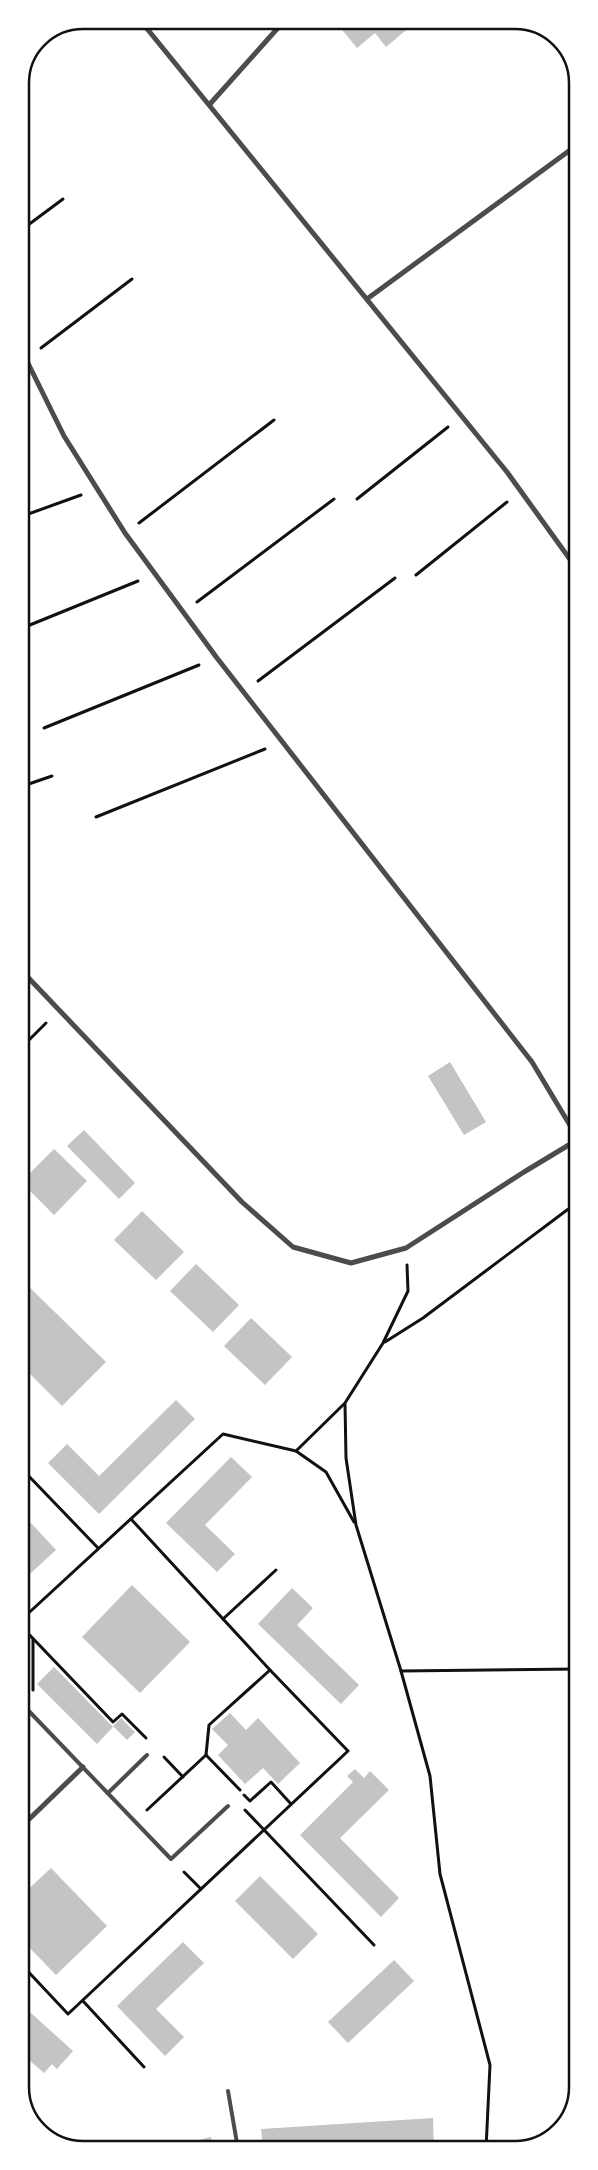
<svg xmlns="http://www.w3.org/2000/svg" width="598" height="2170" viewBox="0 0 598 2170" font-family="'DM Sans',sans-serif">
	<rect width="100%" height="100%" fill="#fff"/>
	<g fill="#c4c4c4">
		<polygon points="334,20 418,20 386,47 375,33 357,48"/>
		<polygon points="450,1062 486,1122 464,1135 428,1076"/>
		<polygon points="84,1130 135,1183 119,1199 67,1146"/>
		<polygon points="54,1149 87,1181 54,1215 21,1182"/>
		<polygon points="142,1211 184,1252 156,1280 114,1240"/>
		<polygon points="196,1264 239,1305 213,1332 170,1291"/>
		<polygon points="21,1279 106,1362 62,1406 21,1365"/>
		<polygon points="251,1318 292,1357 265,1385 224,1346"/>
		<polygon points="176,1400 195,1419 99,1514 48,1463 67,1444 99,1476"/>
		<polygon points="231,1457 252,1477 205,1525 235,1554 217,1572 166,1523"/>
		<polygon points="31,1523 56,1550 21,1582 21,1532"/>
		<polygon points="132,1585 190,1642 140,1693 82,1637"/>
		<polygon points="292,1588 313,1608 297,1625 359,1685 341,1704 258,1624"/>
		<polygon points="54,1667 113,1727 97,1744 37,1684"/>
		<polygon points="230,1713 246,1730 258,1718 300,1763 278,1784 263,1768 245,1784 218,1755 228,1745 212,1729"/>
		<polygon points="121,1718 135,1732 127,1740 113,1726"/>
		<polygon points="355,1769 364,1778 370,1771 389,1790 340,1838 399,1898 381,1917 300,1835 353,1782 347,1776"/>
		<polygon points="51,1868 107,1926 56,1975 21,1939 21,1896"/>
		<polygon points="260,1876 318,1934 293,1959 235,1901"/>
		<polygon points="183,1942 204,1963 156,2009 184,2037 165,2056 117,2006"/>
		<polygon points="394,1960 414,1981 348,2043 328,2022"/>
		<polygon points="21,2004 73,2051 57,2069 52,2064 44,2073 21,2053"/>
		<polygon points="433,2118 434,2149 263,2149 261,2129"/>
		<polygon points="211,2137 214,2150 163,2150 163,2149"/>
	</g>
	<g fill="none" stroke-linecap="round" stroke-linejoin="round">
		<g stroke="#111" stroke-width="3">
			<polyline points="20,231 63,199"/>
			<polyline points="41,348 132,279"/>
			<polyline points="357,499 448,427"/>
			<polyline points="20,517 81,495"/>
			<polyline points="139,523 274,420"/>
			<polyline points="416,575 507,502"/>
			<polyline points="197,602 334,499"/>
			<polyline points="20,629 138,581"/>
			<polyline points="20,679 28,676"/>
			<polyline points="258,681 395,578"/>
			<polyline points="44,728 199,665"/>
			<polyline points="20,787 52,776"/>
			<polyline points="96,817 265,749"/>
			<polyline points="21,1048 46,1023"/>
			<polyline points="407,1265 408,1291 383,1343 345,1403 346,1458 356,1525 401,1671 430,1776 440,1874 490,2065 486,2149"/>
			<polyline points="385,1342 423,1318 567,1210 577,1206"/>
			<polyline points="296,1451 344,1404"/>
			<polyline points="21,1468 98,1548"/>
			<polyline points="223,1619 276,1570"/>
			<polyline points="21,1620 223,1434 296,1451 326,1472 354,1522"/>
			<polyline points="21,1626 113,1722 122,1714 146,1738"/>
			<polyline points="33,1639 33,1690"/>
			<polyline points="401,1671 578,1669"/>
			<polyline points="21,1679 28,1689"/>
			<polyline points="206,1755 240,1790"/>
			<polyline points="164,1757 183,1777"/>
			<polyline points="244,1795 250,1801 271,1782 291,1804"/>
			<polyline points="147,1810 206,1755 209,1725 270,1670"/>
			<polyline points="245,1810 374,1945"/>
			<polyline points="184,1872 201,1889"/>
			<polyline points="21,1964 68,2014 348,1751 270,1670 131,1519"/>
			<polyline points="83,2001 144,2067"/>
		</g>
		<g stroke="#4c4c4c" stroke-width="4">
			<polyline points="24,1706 171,1859 228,1806"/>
			<polyline points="108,1793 147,1755"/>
			<polyline points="228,2091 238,2149"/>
		</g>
		<g stroke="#4c4c4c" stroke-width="5">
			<polyline points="140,20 507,472 577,569"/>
			<polyline points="210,104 285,20"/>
			<polyline points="367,299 577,145"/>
			<polyline points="20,347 64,436 125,533 217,658 532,1062 577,1137"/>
			<polyline points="21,970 242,1202 293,1247 351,1263 406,1248 524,1172 577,1140"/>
			<polyline points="21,1827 83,1767"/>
		</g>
	</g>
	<path d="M0 0H598V2170H0ZM83 29H515A54 54 0 0 1 569 83V2087A54 54 0 0 1 515 2141H83A54 54 0 0 1 29 2087V83A54 54 0 0 1 83 29Z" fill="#fff" fill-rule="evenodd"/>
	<path fill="none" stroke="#111" stroke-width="2.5" d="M83 29H515A54 54 0 0 1 569 83V2087A54 54 0 0 1 515 2141H83A54 54 0 0 1 29 2087V83A54 54 0 0 1 83 29Z"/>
</svg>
